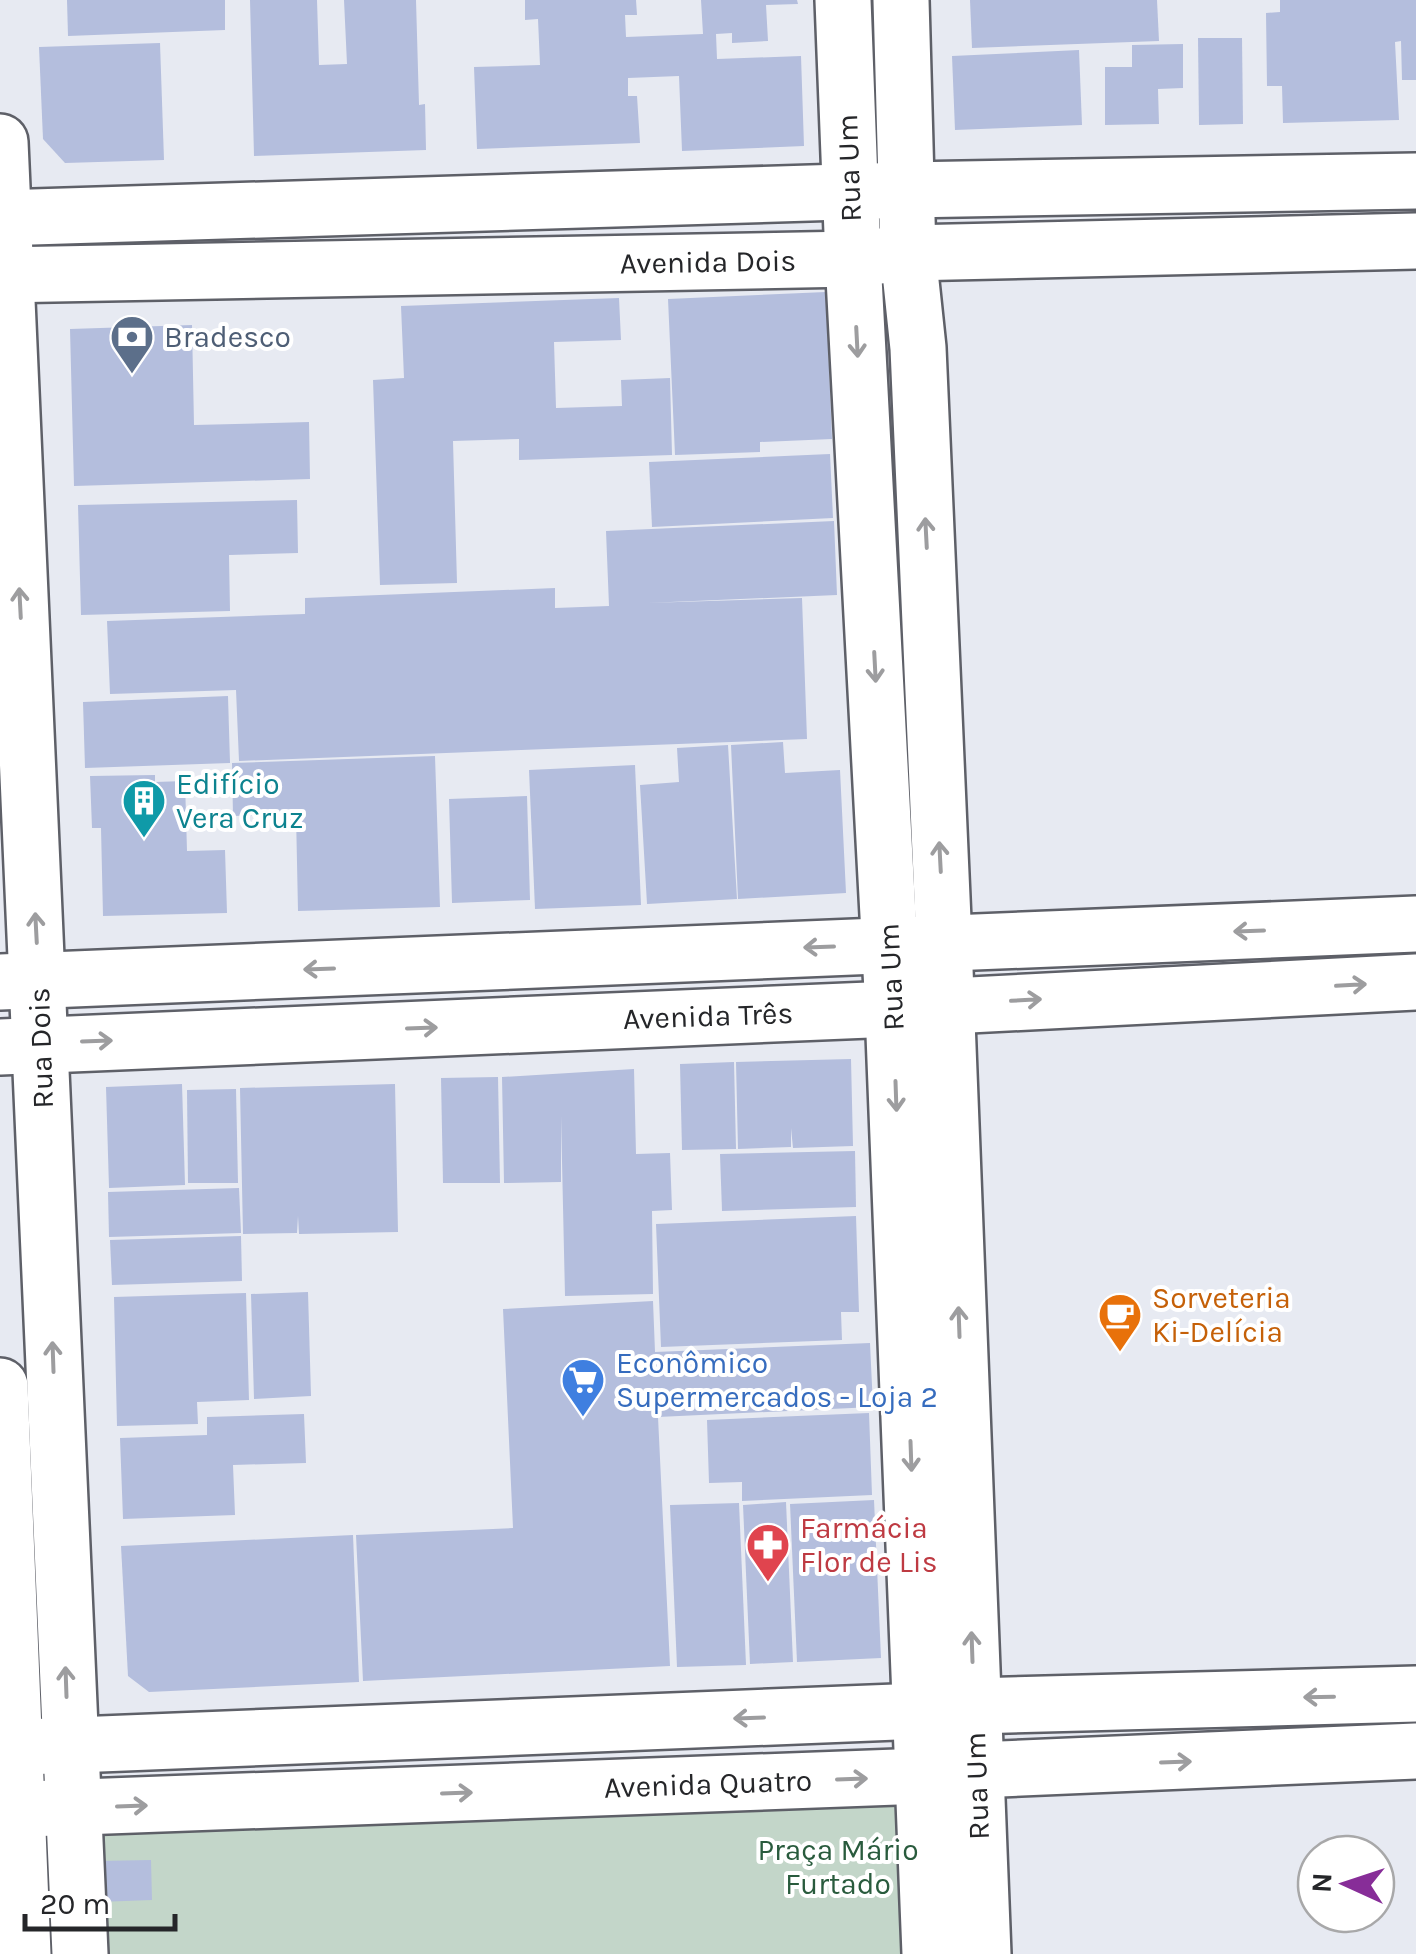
<svg xmlns="http://www.w3.org/2000/svg" width="1416" height="1954" viewBox="0 0 1416 1954" font-family="Karla,sans-serif">
	<rect width="100%" height="100%" fill="#e7eaf2"/>
	<polygon fill="#c3d6c9" points="923,1778 929,1954 81,1954 76,1809"/>
	<g fill="#b4bedd">
		<polygon points="67,0 225,0 225,30 68,36"/>
		<polygon points="250,0 317,0 319,65 347,64 344,0 416,0 419,105 425,104 426,150 254,156"/>
		<polygon points="525,0 636,0 637,15 625,15 626,37 703,34 701,0 797,0 798,4 766,5 768,41 732,43 732,33 716,34 717,59 801,56 804,146 682,151 679,76 628,78 628,96 637,96 640,143 477,149 474,67 540,65 538,19 525,20"/>
		<polygon points="970,0 1157,0 1159,41 972,48"/>
		<polygon points="1280,0 1416,0 1416,80 1402,80 1401,41 1395,42 1399,120 1283,123 1282,86 1267,86 1266,13 1280,12"/>
		<polygon points="1198,38 1242,38 1243,124 1199,125"/>
		<polygon points="160,43 164,160 65,163 43,139 39,47"/>
		<polygon points="1183,44 1183,88 1158,89 1159,124 1105,125 1105,67 1132,67 1132,45"/>
		<polygon points="1079,50 1082,125 955,130 952,56"/>
		<polygon points="826,292 832,439 760,442 760,452 675,455 668,299"/>
		<polygon points="619,298 621,340 554,342 556,408 622,406 621,380 670,378 672,455 519,460 519,439 453,441 457,583 380,585 373,380 404,378 401,306"/>
		<polygon points="192,325 194,425 309,422 310,479 74,486 70,329"/>
		<polygon points="830,454 833,518 652,527 649,462"/>
		<polygon points="297,500 298,553 229,555 230,611 81,615 78,505"/>
		<polygon points="834,521 837,595 647,603 802,598 807,739 239,761 236,690 110,694 107,621 305,614 305,598 555,588 555,608 609,606 606,531"/>
		<polygon points="228,696 230,763 85,768 83,702"/>
		<polygon points="783,742 785,773 840,770 846,893 738,899 731,745"/>
		<polygon points="728,745 737,899 647,904 640,785 679,782 677,748"/>
		<polygon points="435,756 440,907 298,911 296,814 233,816 232,763"/>
		<polygon points="635,765 641,905 535,909 529,770"/>
		<polygon points="155,775 155,782 185,781 187,851 225,850 227,913 103,916 101,828 92,828 90,776"/>
		<polygon points="527,796 530,900 452,903 449,799"/>
		<polygon points="851,1059 853,1146 793,1148 791,1128 791,1147 738,1149 736,1062"/>
		<polygon points="734,1062 736,1149 682,1150 680,1064"/>
		<polygon points="634,1069 636,1154 670,1153 672,1210 652,1211 653,1294 565,1296 561,1116 561,1182 504,1183 502,1077"/>
		<polygon points="498,1077 500,1183 443,1183 441,1078"/>
		<polygon points="182,1084 185,1185 109,1188 106,1087"/>
		<polygon points="395,1084 398,1232 299,1234 298,1216 297,1233 243,1234 240,1088"/>
		<polygon points="236,1089 238,1183 188,1183 187,1090"/>
		<polygon points="855,1151 856,1207 722,1211 720,1154"/>
		<polygon points="239,1188 241,1233 109,1237 108,1192"/>
		<polygon points="856,1216 859,1312 841,1312 842,1340 661,1347 656,1224"/>
		<polygon points="241,1236 242,1281 112,1285 110,1240"/>
		<polygon points="308,1292 311,1396 254,1399 251,1294"/>
		<polygon points="246,1293 249,1400 197,1402 198,1424 117,1426 114,1297"/>
		<polygon points="653,1301 655,1352 870,1343 873,1407 658,1417 670,1666 363,1681 356,1535 513,1528 503,1309"/>
		<polygon points="869,1413 872,1495 742,1501 742,1482 709,1483 707,1420"/>
		<polygon points="304,1414 306,1463 233,1465 235,1515 123,1519 120,1438 207,1435 207,1417"/>
		<polygon points="874,1500 881,1658 797,1662 790,1504"/>
		<polygon points="786,1502 793,1662 750,1664 743,1505"/>
		<polygon points="739,1503 746,1665 677,1667 670,1505"/>
		<polygon points="353,1535 359,1682 149,1692 128,1676 121,1546"/>
		<polygon points="151,1860 152,1900 98,1902 97,1861"/>
	</g>
	<g fill="none" stroke-linecap="round" stroke-linejoin="round">
		<defs>
			<g id="minor">
				<polyline points="843,0 853,259 893,1009 930,1954"/>
				<polyline points="901,0 908,253 918,348 944,943 983,1954"/>
				<polyline points="0,142 80,1954"/>
				<polyline points="0,218 906,190 1416,181"/>
				<polyline points="0,275 853,259 908,253 1416,241"/>
				<polyline points="0,982 1416,924"/>
				<polyline points="0,1047 893,1009 1416,982"/>
				<polyline points="0,1386 23,1954"/>
				<polyline points="0,1748 921,1711 974,1706 1416,1694"/>
				<polyline points="0,1810 924,1776 977,1770 1416,1751"/>
			</g>
		</defs>
		<use href="#minor" stroke="#5e6068" stroke-width="60"/>
		<use href="#minor" stroke="#fff" stroke-width="55"/>
	</g>
	<defs><path id="oneway-shaft" d="M-6 0H5M1.5-3L5.5 0L1.5 3" fill="none" stroke-width="1.6" stroke-linecap="round" stroke-linejoin="round" transform="scale(2.5)"/></defs>
	<g stroke="#9d9d9f">
		<use href="#oneway-shaft" transform="translate(857 342) rotate(87)"/>
		<use href="#oneway-shaft" transform="translate(926 533) rotate(-93)"/>
		<use href="#oneway-shaft" transform="translate(20 603) rotate(-93)"/>
		<use href="#oneway-shaft" transform="translate(875 667) rotate(87)"/>
		<use href="#oneway-shaft" transform="translate(940 857) rotate(-93)"/>
		<use href="#oneway-shaft" transform="translate(36 928) rotate(-93)"/>
		<use href="#oneway-shaft" transform="translate(1249 931) rotate(178)"/>
		<use href="#oneway-shaft" transform="translate(819 947) rotate(178)"/>
		<use href="#oneway-shaft" transform="translate(319 969) rotate(178)"/>
		<use href="#oneway-shaft" transform="translate(1351 985) rotate(-3)"/>
		<use href="#oneway-shaft" transform="translate(1026 1000) rotate(-3)"/>
		<use href="#oneway-shaft" transform="translate(422 1028) rotate(-2)"/>
		<use href="#oneway-shaft" transform="translate(97 1041) rotate(-2)"/>
		<use href="#oneway-shaft" transform="translate(896 1096) rotate(88)"/>
		<use href="#oneway-shaft" transform="translate(959 1322) rotate(-92)"/>
		<use href="#oneway-shaft" transform="translate(53 1357) rotate(-92)"/>
		<use href="#oneway-shaft" transform="translate(911 1456) rotate(88)"/>
		<use href="#oneway-shaft" transform="translate(972 1647) rotate(-92)"/>
		<use href="#oneway-shaft" transform="translate(66 1682) rotate(-92)"/>
		<use href="#oneway-shaft" transform="translate(1319 1697) rotate(179)"/>
		<use href="#oneway-shaft" transform="translate(749 1718) rotate(178)"/>
		<use href="#oneway-shaft" transform="translate(1176 1762) rotate(-2)"/>
		<use href="#oneway-shaft" transform="translate(852 1779) rotate(-2)"/>
		<use href="#oneway-shaft" transform="translate(457 1793) rotate(-2)"/>
		<use href="#oneway-shaft" transform="translate(132 1806) rotate(-2)"/>
	</g>
	<defs>
		<symbol id="bank-pin" viewBox="-11 -11 22 30"><path d="M0 17L-7.5 6A9.5 9.5 0 1 1 7.5 6Z" fill="#5c6f8a" stroke="#fff"/><path d="M-6-4H6V4H-6ZM0-2.3a2.3 2.3 0 1 0 0 4.6a2.3 2.3 0 1 0 0-4.6Z" fill="#fff"/></symbol>
		<symbol id="building-pin" viewBox="-11 -11 22 30"><path d="M0 17L-7.5 6A9.5 9.5 0 1 1 7.5 6Z" fill="#0f9aa8" stroke="#fff"/><path d="M-4-6H4V6H1V3H-1V6H-4ZM-2.5-4.3h1.7v1.8h-1.7ZM.8-4.3h1.7v1.8H.8ZM-2.5-1h1.7V.8h-1.7ZM.8-1h1.7V.8H.8Z" fill="#fff"/></symbol>
		<symbol id="cafe-pin" viewBox="-11 -11 22 30"><path d="M0 17L-7.5 6A9.5 9.5 0 1 1 7.5 6Z" fill="#e8710a" stroke="#fff"/><path d="M-5.5-4.5H6V0H3Q3 3.5 0 3.5H-2.5Q-5.5 3.5-5.5 0ZM3-3.2v2h1.7v-2ZM-6 4.5H4V6H-6Z" fill="#fff"/></symbol>
		<symbol id="supermarket-pin" viewBox="-11 -11 22 30"><path d="M0 17L-7.5 6A9.5 9.5 0 1 1 7.5 6Z" fill="#3f7fe0" stroke="#fff"/><path d="M-6-5.5h2.5l.6 2H6L4.5 2H-2.5L-4.4-4H-6ZM-1.5 3.2a1.3 1.3 0 1 0 .1 0ZM3 3.2a1.3 1.3 0 1 0 .1 0Z" fill="#fff"/></symbol>
		<symbol id="pharmacy-pin" viewBox="-11 -11 22 30"><path d="M0 17L-7.5 6A9.5 9.5 0 1 1 7.5 6Z" fill="#e0444e" stroke="#fff"/><path d="M-2-6h4v4h4v4h-4v4h-4v-4h-4v-4h4Z" fill="#fff"/></symbol>
	</defs>
	<g fill-rule="evenodd">
		<use href="#bank-pin" x="107" y="312" width="50" height="68"/>
		<use href="#building-pin" x="119" y="776" width="50" height="68"/>
		<use href="#cafe-pin" x="1095" y="1290" width="50" height="68"/>
		<use href="#supermarket-pin" x="558" y="1355" width="50" height="68"/>
		<use href="#pharmacy-pin" x="743" y="1520" width="50" height="68"/>
	</g>
	<g text-anchor="middle" stroke-width="8" stroke-linejoin="round" paint-order="stroke">
		<g font-size="30" fill="#252629" stroke="#fff">
			<text transform="translate(849 168) rotate(-92)" y="10">Rua Um</text>
			<text transform="translate(708 262) rotate(-1)" y="10">Avenida Dois</text>
			<text transform="translate(891 977) rotate(-93)" y="10">Rua Um</text>
			<text transform="translate(708 1016) rotate(-2)" y="10">Avenida Três</text>
			<text transform="translate(41 1048) rotate(-92)" y="10">Rua Dois</text>
			<text transform="translate(708 1784) rotate(-2)" y="10">Avenida Quatro</text>
			<text transform="translate(977 1786) rotate(-92)" y="10">Rua Um</text>
		</g>
		<g font-size="30" fill="#4e5e75" stroke="#fff" text-anchor="start">
			<text x="164" y="347">Bradesco</text>
		</g>
		<g font-size="30" fill="#0d838f" stroke="#fff" text-anchor="start">
			<text x="176" y="794">Edifício<tspan x="176" dy="34">Vera Cruz</tspan></text>
		</g>
		<g font-size="30" fill="#c56008" stroke="#fff" text-anchor="start">
			<text x="1152" y="1308">Sorveteria<tspan x="1152" dy="34">Ki-Delícia</tspan></text>
		</g>
		<g font-size="30" fill="#366cbe" stroke="#fff" text-anchor="start">
			<text x="616" y="1373">Econômico<tspan x="616" dy="34">Supermercados - Loja 2</tspan></text>
		</g>
		<g font-size="30" fill="#be3a42" stroke="#fff" text-anchor="start">
			<text x="800" y="1538">Farmácia<tspan x="800" dy="34">Flor de Lis</tspan></text>
		</g>
		<g font-size="30" fill="#295b3d" stroke="#fff">
			<text x="838" y="1860">Praça Mário<tspan x="838" dy="34">Furtado</tspan></text>
		</g>
	</g>
	<g transform="translate(1346 1884) rotate(273)"><circle r="48" fill="#ffffff" stroke="#a8a8a9" stroke-width="2.5"/>
	<path d="M0-8L18 38L0 25L-18 38Z" fill="#872d98"/>
	<text y="-15" font-size="28" font-weight="bold" text-anchor="middle" fill="#252629">N</text>
	</g>
	<path d="M25 1914v15h150v-15" fill="none" stroke="#252629" stroke-width="5"/>
	<text x="40" y="1914" font-size="30" fill="#252629" stroke="#ffffff" stroke-width="8" paint-order="stroke">20 m</text>
</svg>
